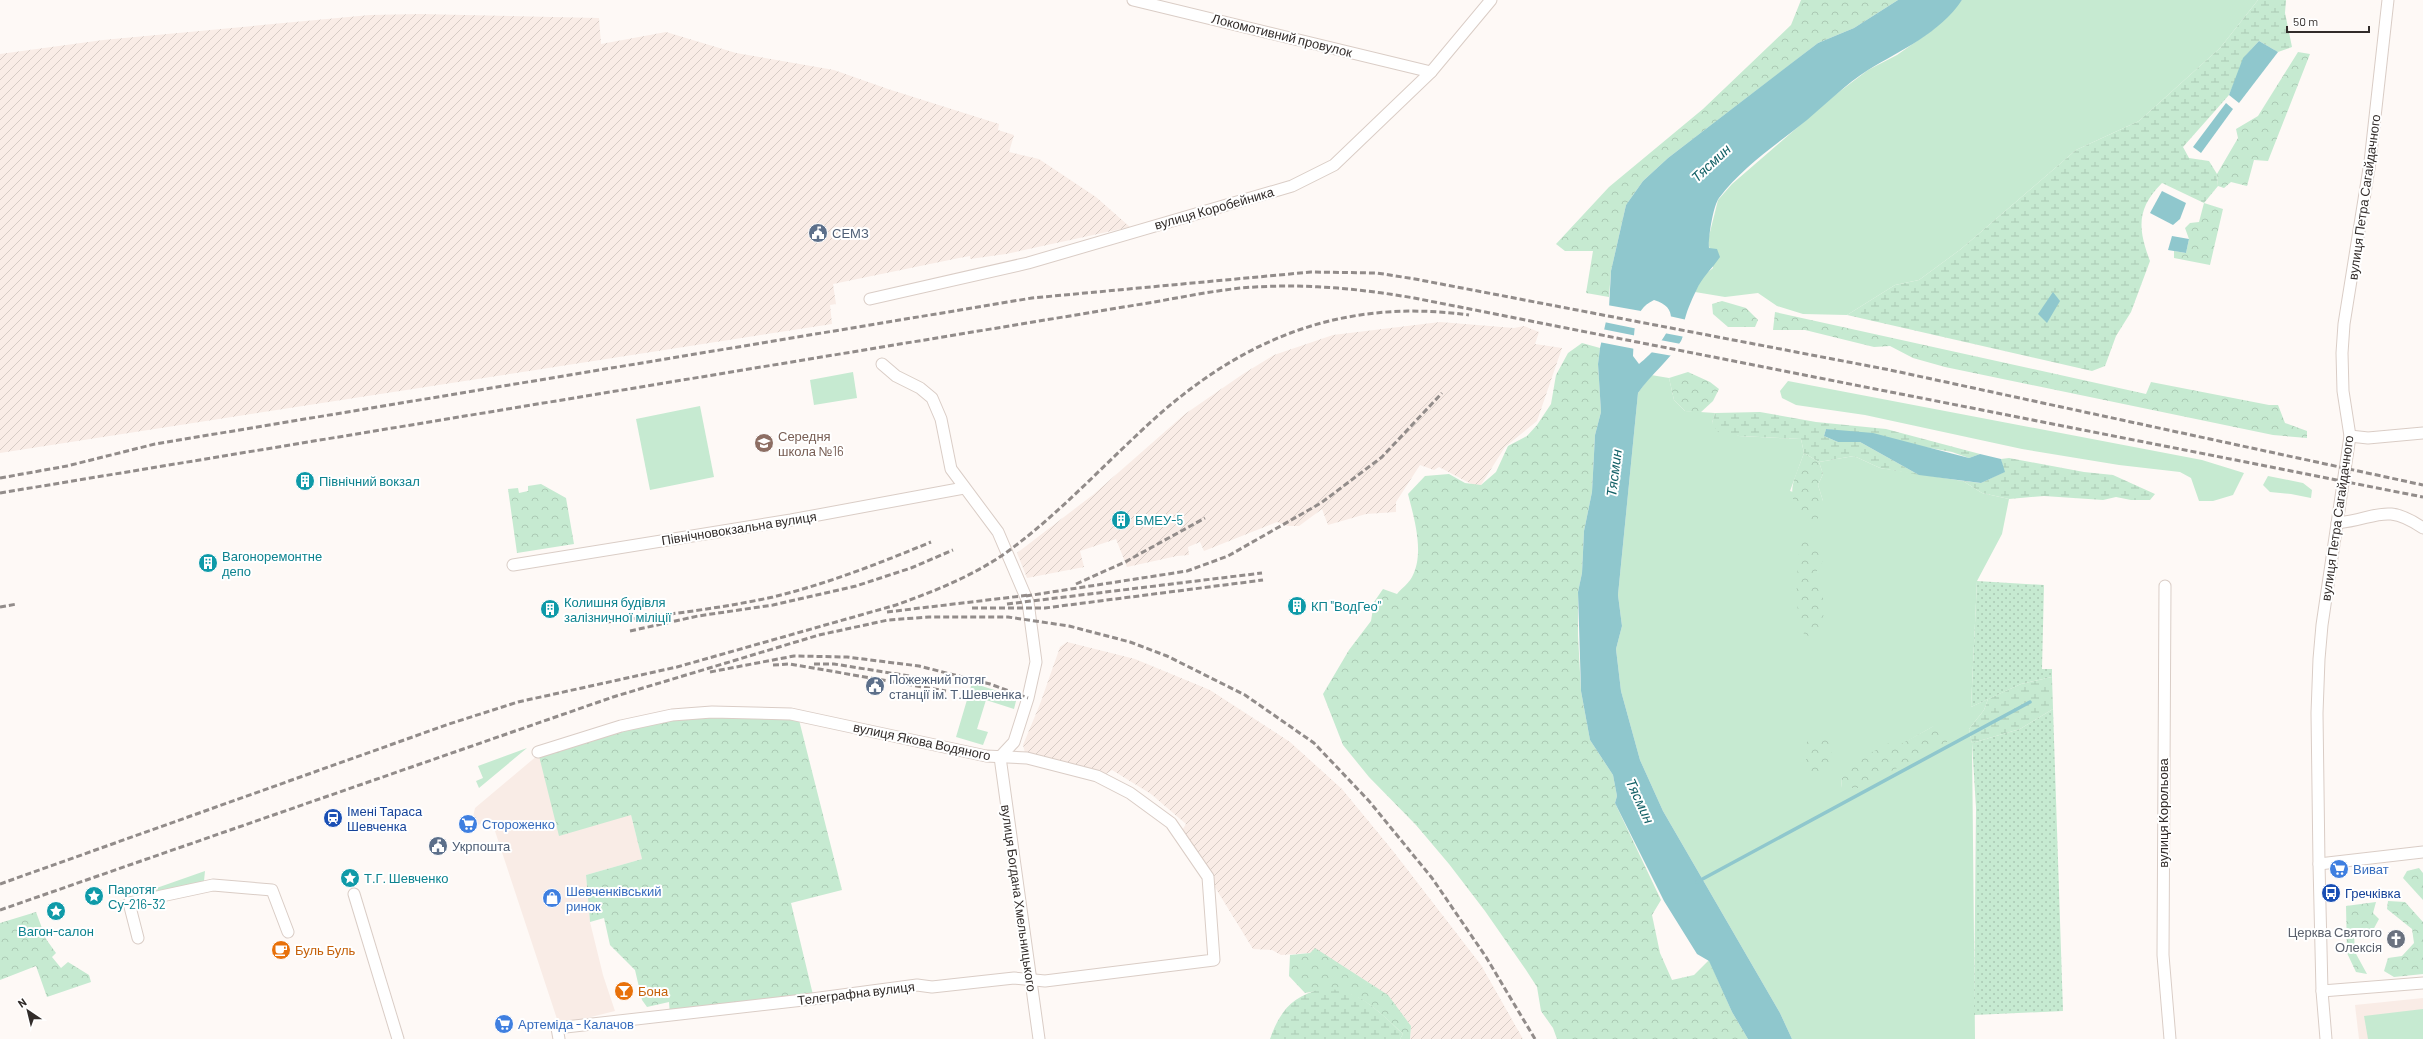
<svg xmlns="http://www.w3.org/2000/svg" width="2423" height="1039" viewBox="0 0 2423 1039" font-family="Barlow,sans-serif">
	<defs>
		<pattern id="industrial-furrows" width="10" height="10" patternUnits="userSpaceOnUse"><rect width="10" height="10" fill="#f9ece6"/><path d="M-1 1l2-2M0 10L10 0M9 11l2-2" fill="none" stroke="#d6cbc5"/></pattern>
		<pattern id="forest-crowns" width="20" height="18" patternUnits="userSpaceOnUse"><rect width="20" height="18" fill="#c6ead1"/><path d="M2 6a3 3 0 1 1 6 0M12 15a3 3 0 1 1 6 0" fill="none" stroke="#abc9b4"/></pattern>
		<pattern id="wetland-marsh" width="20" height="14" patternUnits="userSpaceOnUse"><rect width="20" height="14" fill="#c6ead1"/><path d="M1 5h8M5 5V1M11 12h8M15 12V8" fill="none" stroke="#abc9b4"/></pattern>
		<pattern id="garden-dots" width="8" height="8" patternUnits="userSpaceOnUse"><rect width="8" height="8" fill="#c6ead1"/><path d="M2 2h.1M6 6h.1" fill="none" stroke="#abc9b4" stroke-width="1.8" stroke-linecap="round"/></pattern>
	</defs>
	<rect width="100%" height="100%" fill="#fef9f6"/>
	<g fill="#f9ece6">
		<polygon points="538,755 631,815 642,859 586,875 590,922 603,975 615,1011 559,1025 492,822 471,826 475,808"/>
		<polygon points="2423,998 2423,1039 2359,1039 2355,1005"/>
	</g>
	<g fill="url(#industrial-furrows)">
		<polygon points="420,14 599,18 601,44 666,32 736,53 834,70 888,89 999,124 998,130 1014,135 1009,152 1039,159 1096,197 1130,227 1006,254 970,259 970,256 959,258 833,284 836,304 830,305 832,324 0,453 0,54 103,40 370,15"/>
		<polygon points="1440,322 1514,328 1524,326 1539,332 1535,344 1562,348 1537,421 1505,447 1479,488 1439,467 1434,470 1420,465 1396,502 1396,512 1366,514 1328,525 1322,509 1299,526 1288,526 1277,522 1204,551 1200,542 1188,547 1189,555 1177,556 1127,567 1116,539 1080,551 1084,567 1027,578 1017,553 1094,494 1185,414 1243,374 1274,355 1333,335"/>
		<polygon points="1067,642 1135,659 1210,690 1290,742 1342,789 1393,851 1481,965 1523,1039 1410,1039 1411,1026 1310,953 1281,955 1272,950 1253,949 1181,832 1186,824 1151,794 1112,770 1106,774 1025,753 1023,745 1040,704 1060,647"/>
	</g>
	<g fill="#c6ead1" fill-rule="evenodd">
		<polygon points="1962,0 2258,0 2220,48 2139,121 2076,150 1961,249 1919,280 1895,285 1847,315 1803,314 1777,306 1758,293 1725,297 1695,292 1703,276 1713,268 1708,240 1718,200 1732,184 1835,95 1868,70 1897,55 1934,29"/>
		<polygon points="853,372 857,398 814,405 810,380"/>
		<path d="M1651,375l18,3 5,22 11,11 30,2 -3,10 27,13 62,3 3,14 -14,38 33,10 -5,-16 5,-11 -4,-12 35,-6 26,12 83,13 19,12 27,6 -7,35 -25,47 -6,126 17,-8 -4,11 -15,19 3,14 3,296h-183l-12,-26 -117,-202 -23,-51 -19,-69 -5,-42 6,-23 -4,-31 20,-202zM1934,726l-93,62 1,-10z"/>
		<polygon points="1788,381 2202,460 2244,473 2233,495 2213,501 2199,501 2191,478 2180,472 2119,465 2022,449 1865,415 1796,405 1782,398 1780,391"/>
		<polygon points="700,406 714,477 650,490 636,419"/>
		<polygon points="2268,476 2303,483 2312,490 2311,498 2291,494 2270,492 2263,485"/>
		<polygon points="972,683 1017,697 1014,709 986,700 977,729 988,732 983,745 956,737"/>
		<polygon points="527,748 479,788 476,781 483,778 478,766"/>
		<polygon points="205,871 204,881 183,889 111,904"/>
		<polygon points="2423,1009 2423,1039 2368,1039 2364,1016"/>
	</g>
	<g fill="url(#forest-crowns)">
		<polygon points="1801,0 1898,0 1854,28 1818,43 1668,158 1643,181 1626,205 1611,271 1609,297 1586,293 1593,251 1565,251 1556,244 1609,187 1703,109 1791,25"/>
		<polygon points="2298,52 2310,54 2268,161 2254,160 2247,186 2231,182 2224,188 2218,186 2217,174 2238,138 2236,129 2258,116"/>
		<polygon points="2204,203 2223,209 2210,265 2174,258 2174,251 2186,253 2189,239 2185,228 2190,223 2199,222"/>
		<polygon points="1722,301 1746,308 1758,320 1755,327 1728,327 1713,314 1712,304"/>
		<polygon points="1775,312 2146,394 2151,382 2269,405 2278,405 2285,423 2307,431 2307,438 2273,435 1945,367 1913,358 1890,346 1874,347 1805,330 1773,330"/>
		<path d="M1582,343l18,5 -2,16 3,48 -6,23 -3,57 -8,39 -2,42 -4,19v43l3,56 9,49 23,35 4,21 -2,7 46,97 -9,15 8,38 12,27 22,-5 15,-15 23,52 16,27h-191l-4,-11 -12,-17 -4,-24 -11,-17 -41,-59 -36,-47 -33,-39 -47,-48 -26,-32 -20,-51 26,-44 22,-29 3,-19 9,-13 14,5c4,-5 12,-11 15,-17 13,-24 2,-59 -4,-83l17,-18 24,-2 16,9 16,2 15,-13 12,-26 19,-10 10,-11 14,-21 5,-29 12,-22z"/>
		<polygon points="1688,372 1710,382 1719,389 1713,401 1700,413 1685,411 1674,400 1669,378"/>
		<path d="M1804,453l15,9 4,12 -5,11 5,16 -6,20 -10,1c-24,-28 -14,-38 -3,-69z"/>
		<polygon points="541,484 566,498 574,544 517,553 508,489 518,488 519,493 528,491 528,486"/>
		<path d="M1814,538l11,19 -10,17 11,34 -11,31 -11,-5c-12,-27 -6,-65 -4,-94z"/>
		<polygon points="672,715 798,716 842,890 791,903 814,999 670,1015 669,1002 647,1007 642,1000 635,970 610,945 604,918 590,922 586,875 642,859 631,815 559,836 538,752"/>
		<polygon points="1934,726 1948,732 1947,742 1859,788 1841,788 1842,778 1863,757 1889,743 1899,745"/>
		<polygon points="1821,736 1832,745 1831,759 1823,771 1813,774 1807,772 1805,745 1810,737"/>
		<polygon points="2419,868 2423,873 2423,900 2403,878 2407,871"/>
		<polygon points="2388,901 2405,902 2423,922 2423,974 2394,977 2384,971 2388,958 2402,956 2414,943 2412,929 2387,909"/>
		<polygon points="2376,902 2373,913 2379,919 2372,932 2354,934 2355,952 2367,974 2356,972 2347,953 2346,906"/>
		<polygon points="36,912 46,939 56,953 52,957 61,968 68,962 89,975 91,982 47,997 36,966 0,980 0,923"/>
		<path d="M1315,948l73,47 23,31 -1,13h-10l3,-5c-32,-30 -51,-51 -98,-41l-16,-17 1,-21 20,-2z"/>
	</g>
	<g fill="url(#wetland-marsh)">
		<path d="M2258,0h28l-1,13 7,34 -14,5 -19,-11 -13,14 -17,40 -46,52 6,11 20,3 8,13 1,12 -14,17 -42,-20c-26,26 -24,46 -12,78l-19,51 -15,24 -11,30 -13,5 -245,-56 48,-30 24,-5 42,-31 115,-99 63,-29 81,-73z"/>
		<polygon points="1760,412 1816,422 1886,429 1980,454 1969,458 1952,452 1826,429 1824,436 1838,442 1860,442 1919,475 1880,468 1854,456 1819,462 1804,453 1801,439 1739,436 1718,432 1712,423 1715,413"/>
		<polygon points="2009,458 2084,472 2113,475 2155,494 2150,500 2131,500 2116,497 2103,500 2044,496 2009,499 1982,493 1963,481 1981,483 2004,472 2001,459"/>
		<polygon points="2052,677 2053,709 2020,729 1972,743 1969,729 1984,710 1988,699 2021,684"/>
		<path d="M1322,989c37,-1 56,22 81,45l-3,5h-130c10,-28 22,-43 52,-50z"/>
	</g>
	<g fill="url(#garden-dots)">
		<polygon points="1977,581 2044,585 2042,669 2052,669 2052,677 2021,684 1971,707"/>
		<polygon points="2053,709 2063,1011 1974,1015 1976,808 1972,743 2020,729"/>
	</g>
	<g fill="#8fc7cd" fill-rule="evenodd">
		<path d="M1898,0h64c-22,33 -61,50 -94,70 -22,14 -41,33 -61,50 -30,24 -65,47 -88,78 -6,8 -11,41 -10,50l8,1 3,8c-8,12 -18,20 -24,34 -5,10 -10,22 -12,32 -1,6 0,13 -3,18 -12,20 -30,33 -43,52l-20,202 4,31 -6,23 5,42 19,69 23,51 117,202 12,26h-44l-16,-27 -23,-51 -12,-7 -33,-53 -49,-98 2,-7 -4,-21 -23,-35 -9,-49 -3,-99 4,-19 2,-42 8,-39 3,-57 6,-23 -3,-48 2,-16 9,-40 2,-37 15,-66 17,-24 25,-23 125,-96 25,-19 36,-15zM1654,300c38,11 3,50 -15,64l-6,-8c2,-23 -2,-45 21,-56z"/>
		<polygon points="2259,41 2278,52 2239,103 2229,95 2243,58"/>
		<polygon points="2226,103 2233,109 2201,153 2193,147"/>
		<polygon points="2162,191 2186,203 2180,219 2173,225 2150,213"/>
		<polygon points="2172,236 2189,239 2186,253 2168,250"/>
		<polygon points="2053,292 2060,301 2047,323 2038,314"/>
		<polygon points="1826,429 1873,433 1969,458 1980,454 2001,459 2005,472 1981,483 1919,475 1860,442 1838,442 1824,436"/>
	</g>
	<g fill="#fef9f6">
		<polygon points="1607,305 1641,311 1638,329 1604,322"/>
		<polygon points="1669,316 1687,320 1685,337 1664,333"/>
		<polygon points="1602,329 1637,336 1635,349 1599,342"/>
		<polygon points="1660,340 1681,344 1673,356 1650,352"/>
	</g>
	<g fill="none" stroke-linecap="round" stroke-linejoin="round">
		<polyline stroke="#8fc7cd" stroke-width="3.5" points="1697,882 2030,702"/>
		<defs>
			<g id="minor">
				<polyline points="1133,0 1431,72"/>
				<polyline points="870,299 1028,263 1292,186 1334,165 1431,72 1491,0"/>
				<polyline points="882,364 896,376 920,388 932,398 941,419 951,469 998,532 1028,602 1036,662 1028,698 1014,742 1000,757 1039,1039"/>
				<polyline points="2350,436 2368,438 2423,433"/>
				<path d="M2337,523c40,-4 48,-21 86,5"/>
				<polyline points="513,565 791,520 964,488"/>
				<polyline points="2165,586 2163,955 2170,1039"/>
				<polyline points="538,752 621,726 672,715 712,712 791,714 986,756 1027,758 1097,776 1130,793 1171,823 1208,877 1214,960 1045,981 1014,978 932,987 917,985 812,999 557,1028 559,1039"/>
				<polyline points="2319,864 2423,852"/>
				<polyline points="354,894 398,1039"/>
				<polyline points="138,938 129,903 213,885 272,890 288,932"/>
				<polyline points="2322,991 2423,983"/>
				<polyline points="2326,1039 2322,991 2319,864 2317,713 2319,659 2322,625 2350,436 2343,391 2342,353 2344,324 2370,162 2388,0"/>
			</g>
		</defs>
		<use href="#minor" stroke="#dacdc6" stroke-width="13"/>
		<use href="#minor" stroke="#fff" stroke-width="11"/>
		<g stroke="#928c8a" stroke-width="3" stroke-dasharray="6 3" stroke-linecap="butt">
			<polyline points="0,478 67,466 155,444 1032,298 1311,272 1377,273 1415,279 1890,370 2423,485"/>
			<path d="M0,493l1154,-191c29,-5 58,-11 87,-14 58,-5 116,0 173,10l1009,199"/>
			<polyline points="1076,584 1125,562 1205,518"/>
			<polyline points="1026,596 1187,571 1228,556 1321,503 1382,457 1442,393"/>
			<polyline points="1007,604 1262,573"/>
			<polyline points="0,607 17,604"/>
			<polyline points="972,608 1045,608 1263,580"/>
			<polyline points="887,612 1030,595"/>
			<path d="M607,622c55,-7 111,-13 166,-25 54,-13 107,-34 158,-55"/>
			<polyline points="630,631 698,616 773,605 856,586 911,568 953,550"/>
			<polyline points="814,664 834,664 947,682"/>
			<polyline points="773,665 790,664 946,691"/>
			<polyline points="710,672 794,656 847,657 919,666 990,684 1028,698"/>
			<path d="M0,884l449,-160 69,-22 159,-35 219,-62c39,-14 77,-29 111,-53 48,-35 89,-79 132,-119 95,-91 198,-136 330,-118"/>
			<polyline points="0,910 613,697 819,635 888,620 929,617 1008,617 1069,626 1130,642 1167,656 1245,695 1314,743 1369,801 1432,878 1486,957 1535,1039"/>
		</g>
	</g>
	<defs>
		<symbol id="civic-disc" viewBox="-11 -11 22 22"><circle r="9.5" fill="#5c6f8a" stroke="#fff"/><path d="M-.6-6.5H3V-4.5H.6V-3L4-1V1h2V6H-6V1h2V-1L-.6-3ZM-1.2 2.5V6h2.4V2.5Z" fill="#fff"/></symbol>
		<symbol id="school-disc" viewBox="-11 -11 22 22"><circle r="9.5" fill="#8d6e63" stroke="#fff"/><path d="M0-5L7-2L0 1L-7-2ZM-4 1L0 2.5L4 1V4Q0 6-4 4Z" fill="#fff"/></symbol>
		<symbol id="building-disc" viewBox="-11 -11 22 22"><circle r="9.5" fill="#0f9aa8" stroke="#fff"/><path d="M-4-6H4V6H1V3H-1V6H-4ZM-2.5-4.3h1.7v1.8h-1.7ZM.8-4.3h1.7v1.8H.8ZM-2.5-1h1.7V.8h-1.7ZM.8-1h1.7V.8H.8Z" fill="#fff"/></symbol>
		<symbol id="station-disc" viewBox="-11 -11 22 22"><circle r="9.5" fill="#1a4fb4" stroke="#fff"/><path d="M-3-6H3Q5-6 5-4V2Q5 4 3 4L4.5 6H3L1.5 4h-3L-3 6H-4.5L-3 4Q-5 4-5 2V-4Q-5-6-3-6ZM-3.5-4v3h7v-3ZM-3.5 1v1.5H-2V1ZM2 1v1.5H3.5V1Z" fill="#fff"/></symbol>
		<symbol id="supermarket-disc" viewBox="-11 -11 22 22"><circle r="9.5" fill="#3f7fe0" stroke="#fff"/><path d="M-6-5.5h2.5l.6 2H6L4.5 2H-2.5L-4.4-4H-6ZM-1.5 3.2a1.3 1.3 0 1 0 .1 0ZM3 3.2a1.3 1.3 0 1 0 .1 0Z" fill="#fff"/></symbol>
		<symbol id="sight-disc" viewBox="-11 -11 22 22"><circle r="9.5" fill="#0f9aa8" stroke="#fff"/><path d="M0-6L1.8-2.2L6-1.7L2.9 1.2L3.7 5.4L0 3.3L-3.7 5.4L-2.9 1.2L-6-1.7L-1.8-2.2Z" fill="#fff"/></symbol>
		<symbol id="bus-disc" viewBox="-11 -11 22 22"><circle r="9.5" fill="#1a4fb4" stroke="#fff"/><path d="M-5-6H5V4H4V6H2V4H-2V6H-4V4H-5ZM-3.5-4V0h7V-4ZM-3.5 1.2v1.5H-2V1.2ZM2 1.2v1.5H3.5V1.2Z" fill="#fff"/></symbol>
		<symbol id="shop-disc" viewBox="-11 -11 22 22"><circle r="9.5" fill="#3f7fe0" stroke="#fff"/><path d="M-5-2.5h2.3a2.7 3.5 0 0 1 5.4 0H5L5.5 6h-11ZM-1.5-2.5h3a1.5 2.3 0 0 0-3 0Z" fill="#fff"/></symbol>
		<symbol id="church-disc" viewBox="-11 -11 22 22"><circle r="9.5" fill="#6b7280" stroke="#fff"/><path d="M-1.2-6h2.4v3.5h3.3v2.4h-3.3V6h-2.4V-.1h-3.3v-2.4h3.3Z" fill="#fff"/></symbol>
		<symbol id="cafe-disc" viewBox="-11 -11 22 22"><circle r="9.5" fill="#e8710a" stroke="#fff"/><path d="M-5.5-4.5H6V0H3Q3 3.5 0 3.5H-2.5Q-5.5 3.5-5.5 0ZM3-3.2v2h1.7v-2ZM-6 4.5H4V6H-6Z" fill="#fff"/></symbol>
		<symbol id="bar-disc" viewBox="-11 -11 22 22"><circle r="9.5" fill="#e8710a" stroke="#fff"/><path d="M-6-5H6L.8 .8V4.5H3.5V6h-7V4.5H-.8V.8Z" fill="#fff"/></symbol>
	</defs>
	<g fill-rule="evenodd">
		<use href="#civic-disc" x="807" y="222" width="22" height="22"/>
		<use href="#school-disc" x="753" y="432" width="22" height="22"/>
		<use href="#building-disc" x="294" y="470" width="22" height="22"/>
		<use href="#building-disc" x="1110" y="509" width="22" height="22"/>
		<use href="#building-disc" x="197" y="552" width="22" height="22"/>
		<use href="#building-disc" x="1286" y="595" width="22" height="22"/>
		<use href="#building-disc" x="539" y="598" width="22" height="22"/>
		<use href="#civic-disc" x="864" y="675" width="22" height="22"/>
		<use href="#station-disc" x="322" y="807" width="22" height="22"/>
		<use href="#supermarket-disc" x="457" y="813" width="22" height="22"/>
		<use href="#civic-disc" x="427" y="835" width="22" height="22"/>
		<use href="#supermarket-disc" x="2328" y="858" width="22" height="22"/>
		<use href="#sight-disc" x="339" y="867" width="22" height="22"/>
		<use href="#bus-disc" x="2320" y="882" width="22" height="22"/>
		<use href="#sight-disc" x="83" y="885" width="22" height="22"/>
		<use href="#shop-disc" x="541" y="887" width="22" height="22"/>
		<use href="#sight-disc" x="45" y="900" width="22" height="22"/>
		<use href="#church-disc" x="2385" y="928" width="22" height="22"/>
		<use href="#cafe-disc" x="270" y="939" width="22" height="22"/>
		<use href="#bar-disc" x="613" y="980" width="22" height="22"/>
		<use href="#supermarket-disc" x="493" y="1013" width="22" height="22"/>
	</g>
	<g text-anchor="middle" stroke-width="4" stroke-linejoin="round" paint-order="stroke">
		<g font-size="13" fill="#322c2a" stroke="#fff">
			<text transform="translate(1282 35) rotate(14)" y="5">Локомотивний провулок</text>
			<text transform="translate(2364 197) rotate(-82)" y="5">вулиця Петра Сагайдачного</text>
			<text transform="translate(1214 208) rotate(-16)" y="5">вулиця Коробейника</text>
			<text transform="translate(2337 518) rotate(-82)" y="5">вулиця Петра Сагайдачного</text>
			<text transform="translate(739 528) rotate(-9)" y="5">Північновокзальна вулиця</text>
			<text transform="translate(922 741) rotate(12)" y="5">вулиця Якова Водяного</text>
			<text transform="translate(2163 813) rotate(-90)" y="5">вулиця Корольова</text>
			<text transform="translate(1019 898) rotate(82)" y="5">вулиця Богдана Хмельницького</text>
			<text transform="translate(856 993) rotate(-7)" y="5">Телеграфна вулиця</text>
		</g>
		<g font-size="13" fill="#4e5e75" stroke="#fff" text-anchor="start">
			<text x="832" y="238">СЕМЗ</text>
			<text x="889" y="684">Пожежний потяг<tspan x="889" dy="15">станції ім. Т.Шевченка</tspan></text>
			<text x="452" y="851">Укрпошта</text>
		</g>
		<g font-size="13" fill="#785e54" stroke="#fff" text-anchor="start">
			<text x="778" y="441">Середня<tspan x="778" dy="15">школа №16</tspan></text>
		</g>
		<g font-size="13" fill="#0d838f" stroke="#fff" text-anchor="start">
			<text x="319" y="486">Північний вокзал</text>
			<text x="1135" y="525">БМЕУ-5</text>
			<text x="222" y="561">Вагоноремонтне<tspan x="222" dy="15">депо</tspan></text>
			<text x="564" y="607">Колишня будівля<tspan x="564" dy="15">залізничної міліції</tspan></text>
			<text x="1311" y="611">КП "ВодГео"</text>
			<text x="364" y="883">Т.Г. Шевченко</text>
			<text x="108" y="894">Паротяг<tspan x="108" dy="15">Су-216-32</tspan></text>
			<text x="56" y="936" text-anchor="middle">Вагон-салон</text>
		</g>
		<g font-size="13" fill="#164399" stroke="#fff" text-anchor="start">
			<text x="347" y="816">Імені Тараса<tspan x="347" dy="15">Шевченка</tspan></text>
			<text x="2345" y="898">Гречківка</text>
		</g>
		<g font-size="13" fill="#366cbe" stroke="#fff" text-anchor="start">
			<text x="482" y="829">Стороженко</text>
			<text x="2353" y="874">Виват</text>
			<text x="566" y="896">Шевченківський<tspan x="566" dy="15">ринок</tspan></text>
			<text x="518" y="1029">Артеміда - Калачов</text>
		</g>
		<g font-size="13" fill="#5b616d" stroke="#fff" text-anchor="end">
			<text x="2382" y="937">Церква Святого<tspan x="2382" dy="15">Олексія</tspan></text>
		</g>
		<g font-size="13" fill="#c56008" stroke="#fff" text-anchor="start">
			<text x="295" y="955">Буль Буль</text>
			<text x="638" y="996">Бона</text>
		</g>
		<g font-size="14" font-style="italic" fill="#126066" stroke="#fff">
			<text transform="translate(1711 163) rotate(-43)" y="5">Тясмин</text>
			<text transform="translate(1614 473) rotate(-83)" y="5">Тясмин</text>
			<text transform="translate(1640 801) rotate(65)" y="5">Тясмин</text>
		</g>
	</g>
	<g transform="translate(28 1011) rotate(325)" stroke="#ffffff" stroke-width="3" paint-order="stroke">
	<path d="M0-3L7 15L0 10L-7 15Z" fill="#322c2a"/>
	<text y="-6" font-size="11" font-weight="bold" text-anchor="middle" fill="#322c2a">N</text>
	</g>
	<path d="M2287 26v6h82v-6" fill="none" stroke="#322c2a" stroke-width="2"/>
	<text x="2293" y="26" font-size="12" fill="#322c2a" stroke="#ffffff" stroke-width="3" paint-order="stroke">50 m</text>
</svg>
